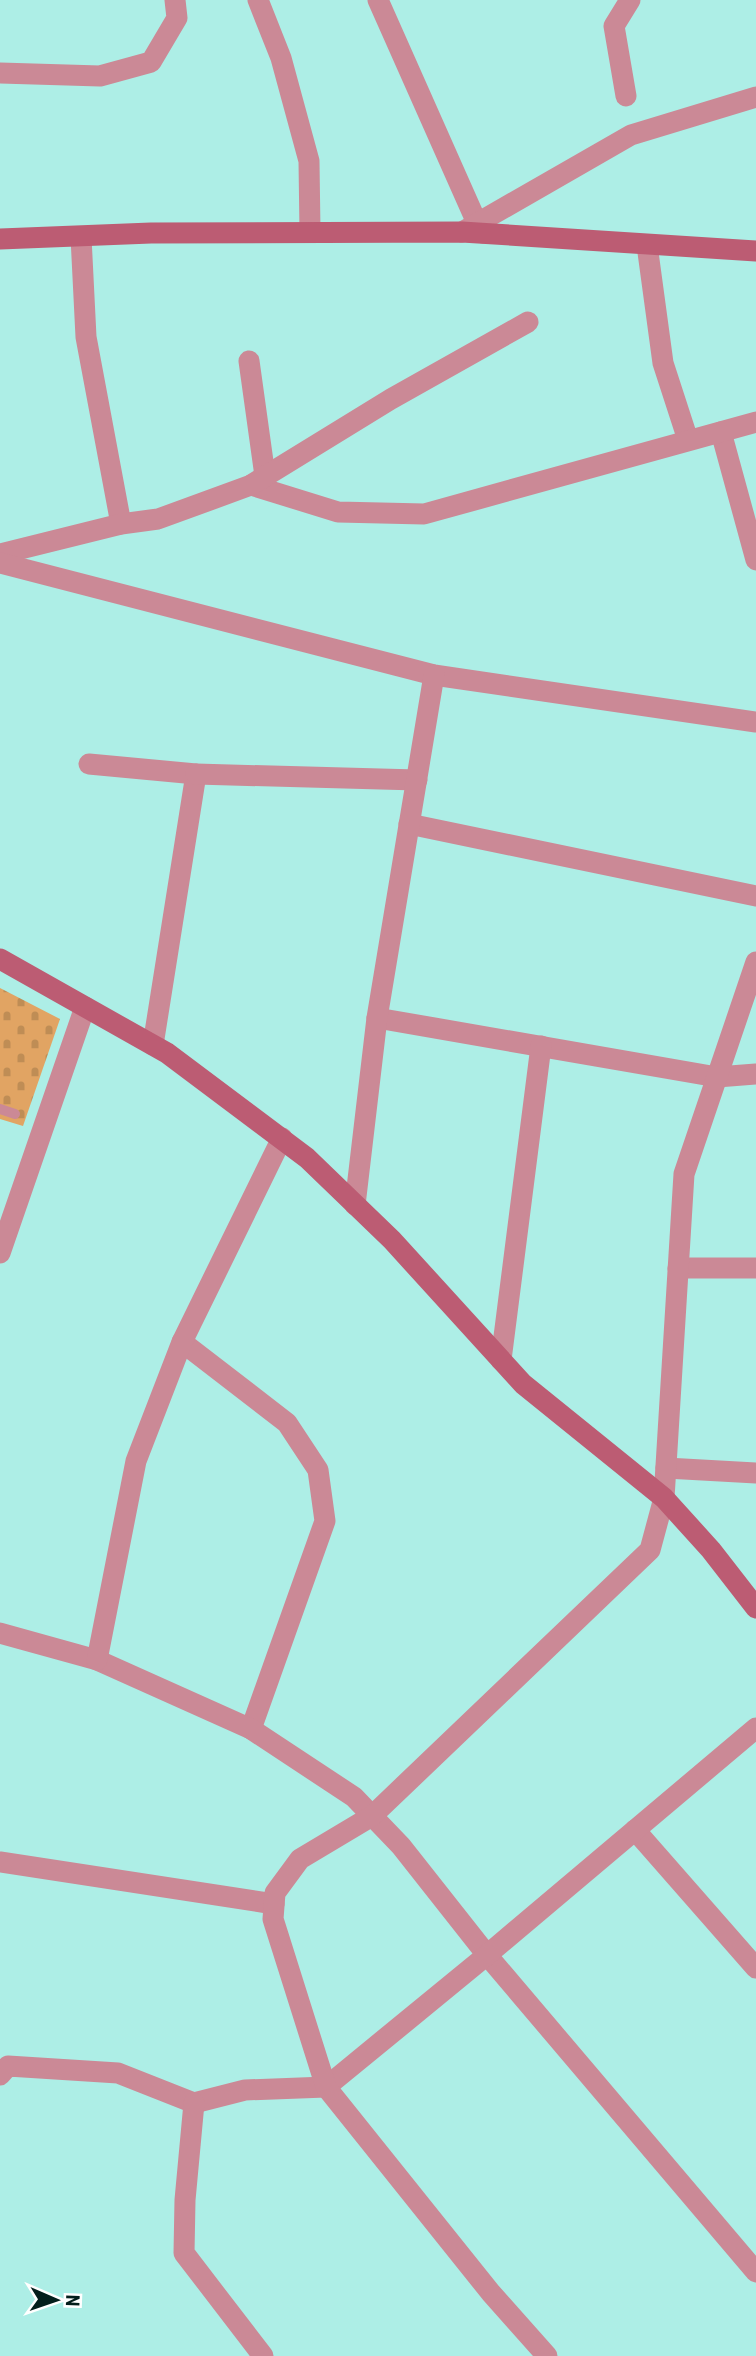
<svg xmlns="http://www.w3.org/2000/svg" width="756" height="2356" viewBox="0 0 756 2356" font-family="'Roboto Condensed',sans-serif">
	<defs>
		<pattern id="cemetery-stones" width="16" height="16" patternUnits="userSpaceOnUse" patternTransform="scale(1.75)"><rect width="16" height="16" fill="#e1a463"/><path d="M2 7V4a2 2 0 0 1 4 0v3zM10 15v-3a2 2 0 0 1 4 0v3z" fill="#bf8d55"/></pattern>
	</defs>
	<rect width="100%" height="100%" fill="#adeee6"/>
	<polygon fill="url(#cemetery-stones)" points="0,988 60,1019 23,1126 0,1119"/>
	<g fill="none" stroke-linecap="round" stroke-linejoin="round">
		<polyline stroke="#cb8996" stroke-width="10" points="0,1109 15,1114"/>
		<g stroke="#cb8996" stroke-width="21">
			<polyline points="258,0 281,58 309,161 310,232"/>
			<polyline points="378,0 477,223 483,233"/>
			<polyline points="0,73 100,76 151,62 177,18 175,0"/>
			<polyline points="626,96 614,26 630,0"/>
			<polyline points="462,232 631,135 756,97"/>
			<polyline points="81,237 86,337 121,524"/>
			<polyline points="647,245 663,363 688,440"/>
			<polyline points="249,361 265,476"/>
			<polyline points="721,432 756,560"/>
			<polyline points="251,485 338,512 424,514 756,422"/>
			<polyline points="0,554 121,524 158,519 251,485 391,399 528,322"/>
			<polyline points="0,563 434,675 756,722"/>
			<polyline points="89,764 196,774 153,1045"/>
			<polyline points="196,774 417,780"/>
			<polyline points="409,824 756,896"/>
			<polyline points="377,1018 717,1077 756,1074"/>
			<polyline points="355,1205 377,1018 434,675"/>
			<polyline points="0,1253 85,1007"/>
			<polyline points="678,1268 756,1268"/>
			<polyline points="182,1342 287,1423 318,1470 325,1521 251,1729"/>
			<polyline points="501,1360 541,1046"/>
			<polyline points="666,1468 756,1473"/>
			<polyline points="0,1633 97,1660 251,1729 354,1797 401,1846 487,1955 756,2272"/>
			<polyline points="97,1660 136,1461 182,1342 282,1138"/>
			<polyline points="635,1830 756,1968"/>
			<polyline points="0,1862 274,1904"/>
			<polyline points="0,2075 8,2066 118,2073 194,2103 245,2090 326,2087 487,1955 756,1728"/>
			<polyline points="194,2103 185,2200 184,2253 263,2356"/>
			<polyline points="547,2356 491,2293 326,2087 273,1919 275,1893 300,1859 372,1816 650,1550 664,1498 684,1174 756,962"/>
		</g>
		<g stroke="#bc5c73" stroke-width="21">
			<polyline points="0,239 151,233 462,232 756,251"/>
			<polyline points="0,959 167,1053 307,1158 392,1240 523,1384 664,1498 711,1550 756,1608"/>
		</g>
	</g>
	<g transform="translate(56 2300) rotate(92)" stroke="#ffffff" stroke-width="5" paint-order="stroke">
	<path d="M0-5L12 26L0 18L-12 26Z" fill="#031e1b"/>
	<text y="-10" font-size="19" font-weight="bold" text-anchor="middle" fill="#031e1b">N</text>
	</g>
</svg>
